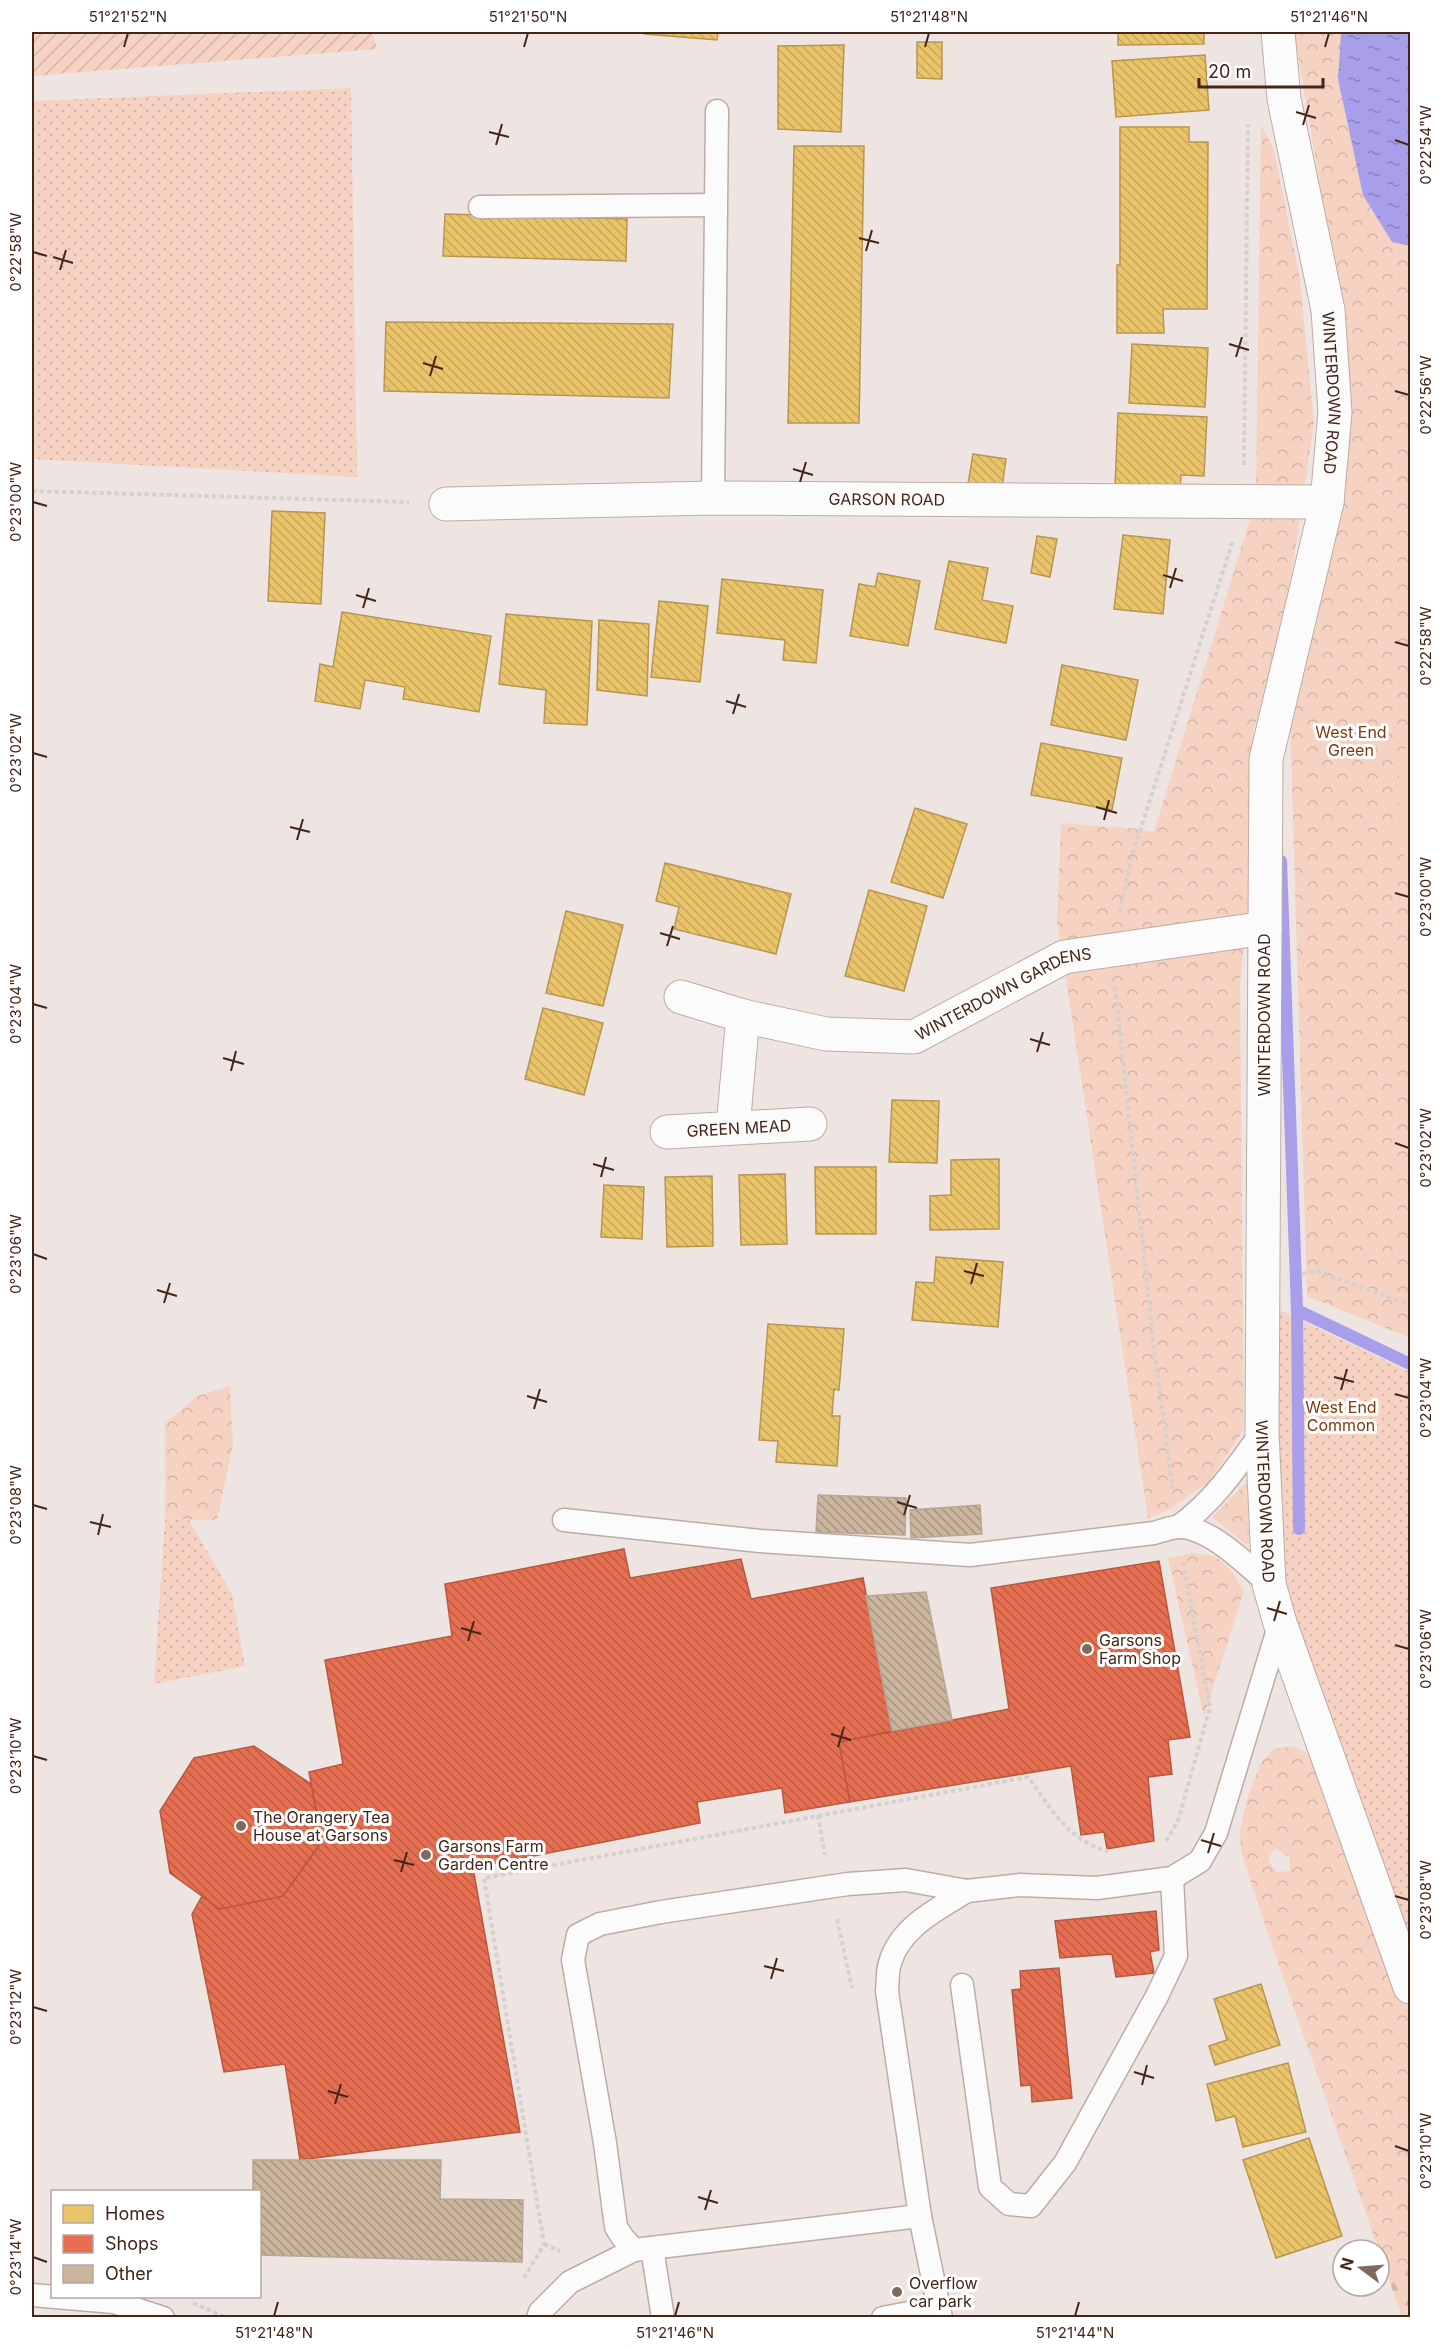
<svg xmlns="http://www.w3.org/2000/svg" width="1442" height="2349" viewBox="0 0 1442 2349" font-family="Inter,sans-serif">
	<defs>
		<pattern id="grass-dots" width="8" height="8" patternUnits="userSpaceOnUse" patternTransform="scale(1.5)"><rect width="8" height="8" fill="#f6d2c3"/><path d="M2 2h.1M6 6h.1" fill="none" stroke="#d4b4a7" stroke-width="1.8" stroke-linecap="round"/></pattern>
		<pattern id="forest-firs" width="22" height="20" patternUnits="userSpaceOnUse" patternTransform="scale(1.5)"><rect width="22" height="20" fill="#f6d2c3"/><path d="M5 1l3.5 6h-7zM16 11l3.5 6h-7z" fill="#d4b4a7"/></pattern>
		<pattern id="park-crowns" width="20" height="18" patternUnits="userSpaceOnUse" patternTransform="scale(1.5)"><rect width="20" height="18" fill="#f6d2c3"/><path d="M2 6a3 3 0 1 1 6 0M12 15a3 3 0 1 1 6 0" fill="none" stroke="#d4b4a7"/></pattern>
		<pattern id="garden-furrows" width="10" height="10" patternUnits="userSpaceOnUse" patternTransform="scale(1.5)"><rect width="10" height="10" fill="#f6d2c3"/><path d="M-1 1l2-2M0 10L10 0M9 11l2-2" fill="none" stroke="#d4b4a7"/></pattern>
		<pattern id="water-ripples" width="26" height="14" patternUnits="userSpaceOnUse" patternTransform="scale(1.5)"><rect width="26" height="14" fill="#a99eea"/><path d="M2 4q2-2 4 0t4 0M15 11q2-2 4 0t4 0" fill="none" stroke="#8b81bd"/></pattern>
		<pattern id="homes-back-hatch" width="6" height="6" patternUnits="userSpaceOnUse" patternTransform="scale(1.5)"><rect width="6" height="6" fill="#e9c46a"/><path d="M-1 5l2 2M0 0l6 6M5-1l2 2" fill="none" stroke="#c9a85b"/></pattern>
		<pattern id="shops-back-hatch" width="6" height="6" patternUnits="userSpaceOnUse" patternTransform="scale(1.5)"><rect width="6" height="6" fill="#e76f51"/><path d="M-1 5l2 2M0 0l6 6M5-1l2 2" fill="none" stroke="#bd5b42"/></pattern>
		<pattern id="building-back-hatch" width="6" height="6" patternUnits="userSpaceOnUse" patternTransform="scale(1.5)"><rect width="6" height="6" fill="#cbb59d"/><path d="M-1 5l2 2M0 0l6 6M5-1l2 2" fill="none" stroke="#a6937f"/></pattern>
	</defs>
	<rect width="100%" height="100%" fill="#eee5e2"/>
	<g fill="url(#grass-dots)">
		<polygon points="351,88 357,477 32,459 32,101"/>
		<polygon points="1267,1304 1410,1372 1410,1948 1280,1578"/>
		<polygon points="165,1519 189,1520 232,1594 245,1666 154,1684"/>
	</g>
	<polygon fill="url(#forest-firs)" points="1410,2265 1410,2317 1402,2317 1387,2274"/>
	<g fill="url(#park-crowns)" fill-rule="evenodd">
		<polygon points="1294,32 1410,32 1410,1338 1307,1296 1290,716 1341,309"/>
		<polygon points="1261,125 1274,150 1300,279 1314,423 1283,633 1254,729 1251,875 1240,982 1244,1429 1209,1482 1168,1510 1148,1518 1057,920 1061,823 1140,829 1154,832 1250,519 1256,486"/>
		<polygon points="230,1386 233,1446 217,1520 165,1519 165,1424 197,1396"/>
		<polygon points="1246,1483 1247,1485 1249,1543 1247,1545 1212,1517"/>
		<polygon points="1193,1553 1215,1556 1230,1569 1244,1591 1204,1716 1168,1558"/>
		<path d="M1294,1746l18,10 17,22 81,234v253l-23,9 -122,-349 -24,-74 -1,-20 7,-31 13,-36 13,-15zM1275,1848l15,10v13l-14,1 -8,-13z"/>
	</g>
	<polygon fill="url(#garden-furrows)" points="32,32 373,32 377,49 32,76"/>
	<polygon fill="#f6d2c3" points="1410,737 1410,869 1398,845 1399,768"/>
	<polygon fill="url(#water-ripples)" points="1341,32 1410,32 1410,246 1392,242 1363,195 1338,79"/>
	<g fill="url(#homes-back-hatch)" stroke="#b89551" stroke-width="1.5">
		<polygon points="646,32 718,32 717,40 645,34"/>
		<polygon points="1118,32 1204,32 1204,44 1118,45"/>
		<polygon points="917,42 942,42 942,79 917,78"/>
		<polygon points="844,45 841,132 778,129 778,46"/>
		<polygon points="1205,55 1209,110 1116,117 1112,61"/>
		<polygon points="1120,127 1189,127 1189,142 1208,142 1207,309 1163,309 1164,333 1117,333 1117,265 1120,265"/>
		<polygon points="794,146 864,146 859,423 788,423"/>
		<polygon points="445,214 627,219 626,261 443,256"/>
		<polygon points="386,322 673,324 669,398 384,391"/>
		<polygon points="1132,344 1208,348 1205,407 1129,403"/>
		<polygon points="1118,413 1207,417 1204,476 1181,475 1180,491 1115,488"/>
		<polygon points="973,454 1006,459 1001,495 967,490"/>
		<polygon points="272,511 325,513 321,604 268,601"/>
		<polygon points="1123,535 1170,540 1163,614 1114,609"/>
		<polygon points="1037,536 1057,539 1050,577 1031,573"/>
		<polygon points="949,561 988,568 982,600 1013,606 1006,643 935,629"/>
		<polygon points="878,573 920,581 908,646 850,636 859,584 875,587"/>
		<polygon points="722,579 823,590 816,663 783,660 785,640 717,633"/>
		<polygon points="659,601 708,606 700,682 651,677"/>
		<polygon points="342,612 491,636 479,712 403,699 405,687 365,680 360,709 315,701 320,664 333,667"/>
		<polygon points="506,614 592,621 587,725 544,723 546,690 499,684"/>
		<polygon points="599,620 649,624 647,696 597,690"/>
		<polygon points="1062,665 1138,680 1126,740 1051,725"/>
		<polygon points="1041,743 1122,758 1112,810 1031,795"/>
		<polygon points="915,808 967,824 943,898 891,882"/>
		<polygon points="665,863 791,894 776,954 674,929 679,907 656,901"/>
		<polygon points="869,890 927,906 904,991 845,976"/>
		<polygon points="566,911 623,925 603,1006 546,993"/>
		<polygon points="543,1008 603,1023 584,1095 525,1079"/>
		<polygon points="892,1100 939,1101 937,1163 889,1162"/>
		<polygon points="999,1159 999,1229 930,1230 930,1196 951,1195 951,1160"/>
		<polygon points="815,1167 876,1167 876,1234 816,1234"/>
		<polygon points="785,1174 787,1244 741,1245 739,1175"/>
		<polygon points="712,1176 713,1246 667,1247 665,1177"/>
		<polygon points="604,1185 644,1187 642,1239 601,1237"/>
		<polygon points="936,1257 1003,1262 998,1327 912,1320 916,1282 934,1283"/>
		<polygon points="768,1324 844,1329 839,1390 834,1389 832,1416 840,1416 837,1466 776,1462 778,1441 759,1440"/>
		<polygon points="1261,1984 1280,2045 1215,2065 1209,2046 1227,2040 1214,1999"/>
		<polygon points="1288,2063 1306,2132 1243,2147 1235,2116 1216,2121 1207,2084"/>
		<polygon points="1309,2138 1342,2236 1276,2258 1243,2160"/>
	</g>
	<g fill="url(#shops-back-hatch)" stroke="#b65940" stroke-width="1.5">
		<polygon points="624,1549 630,1578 741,1559 751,1599 863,1578 892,1731 839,1742 850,1802 785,1813 782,1788 697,1802 700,1823 473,1868 520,2132 300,2160 285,2064 224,2072 192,1914 202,1896 220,1909 283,1896 322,1841 309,1772 343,1764 325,1660 452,1636 445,1584"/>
		<polygon points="1159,1561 1190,1737 1168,1740 1172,1774 1148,1777 1154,1841 1107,1849 1104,1832 1081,1835 1071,1766 850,1802 839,1742 1009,1709 991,1588"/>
		<polygon points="254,1746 311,1784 322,1841 283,1896 220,1909 170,1873 160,1811 194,1758"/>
		<polygon points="1156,1911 1159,1950 1150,1952 1154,1973 1116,1977 1112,1954 1060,1958 1055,1921"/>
		<polygon points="1059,1968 1072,2098 1032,2102 1031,2085 1021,2086 1012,1990 1021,1989 1020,1971"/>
	</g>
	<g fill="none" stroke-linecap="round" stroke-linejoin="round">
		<g stroke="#a99eea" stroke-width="12">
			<polyline points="1281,861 1297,1310 1299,1529"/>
			<polyline points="1297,1310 1410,1364"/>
		</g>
	</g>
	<g fill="url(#building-back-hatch)" stroke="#b5a699" stroke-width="1.5">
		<polygon points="818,1495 906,1498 905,1535 816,1532"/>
		<polygon points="980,1505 982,1534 911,1538 910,1510"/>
		<polygon points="926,1592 952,1720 892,1731 866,1596"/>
		<polygon points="253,2160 441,2160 440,2199 523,2200 522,2262 260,2255 260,2192 253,2192"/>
	</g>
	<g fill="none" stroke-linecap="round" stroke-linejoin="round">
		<defs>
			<g id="service">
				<polyline points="480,207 715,205"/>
				<polyline points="713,498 717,111"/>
				<path d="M564,1520l196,21 210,14 184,-22c7,-2 15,-5 23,-6 31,-2 70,38 92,57"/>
				<path d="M1178,1527c35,-25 59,-60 84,-95"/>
				<polyline points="962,1985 990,2187 1009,2204 1031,2206 1065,2163 1157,1996 1176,1956 1172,1878"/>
				<polyline points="920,2216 941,2318"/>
				<polyline points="652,2248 663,2318"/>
				<polyline points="634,2250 623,2238 616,2227 605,2143 573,1960 578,1935 600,1924 661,1912 848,1884 906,1880 967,1891 1020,1885 1097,1888 1172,1878 1200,1861 1216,1833 1280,1623"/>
				<polyline points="32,2295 114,2302 163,2318"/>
				<path d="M538,2318l2,-6 30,-30 64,-32 286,-34 -33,-225c1,-9 0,-20 3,-28 10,-36 48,-54 77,-72"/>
				<polyline points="883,2318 939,2307"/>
			</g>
			<g id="minor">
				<path id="s1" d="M1278,32l6,67 44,211 7,102 -8,90 -61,257 -4,673 7,152 11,39 130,364"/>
				<path id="s2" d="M446,504l267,-6 614,4"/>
				<path id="s3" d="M681,997l62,19 83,18 88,3 150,-80 201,-29"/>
				<polyline points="733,1127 743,1016"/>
				<path id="s4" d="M667,1132l143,-8"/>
			</g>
		</defs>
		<use href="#service" stroke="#beaca4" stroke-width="25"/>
		<use href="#minor" stroke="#beaca4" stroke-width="35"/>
		<g stroke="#d4d1cf" stroke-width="4" stroke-dasharray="4.5 3" stroke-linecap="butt">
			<polyline points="1244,465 1248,124"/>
			<polyline points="32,491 409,502"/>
			<polyline points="1120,912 1132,856 1233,540"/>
			<polyline points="1115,987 1155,1358 1173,1489"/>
			<polyline points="1302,1274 1317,1271 1410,1305"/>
			<polyline points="818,1815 825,1855"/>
			<polyline points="1166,1841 1178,1821 1210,1707 1183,1562"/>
			<polyline points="837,1919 852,1988"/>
			<polyline points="544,2244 560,2251"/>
			<path d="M524,2278l20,-34 -60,-366 544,-101c23,31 40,64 80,74"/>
			<polyline points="193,2303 227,2318"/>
		</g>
		<use href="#service" stroke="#fcfbfb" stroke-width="22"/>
		<use href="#minor" stroke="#fcfbfb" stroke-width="33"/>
	</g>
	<path fill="none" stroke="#442618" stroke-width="2" d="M124,47l4,-14M524,47l4,-14M925,47l4,-14M1325,47l4,-14M1296,112l20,6M1303,125l6,-20M489,132l20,5M1395,140l14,5M496,145l6,-21M859,238l20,5M866,251l6,-21M33,252l14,4M53,257l20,6M60,270l6,-20M1229,344l20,6M1236,357l6,-20M423,363l20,6M430,376l6,-20M1395,391l14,4M793,469l20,6M800,482l6,-20M33,502l14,4M1163,575l20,6M1170,588l6,-20M356,595l20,6M363,608l6,-20M1395,642l14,4M726,701l20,6M733,714l6,-20M33,753l14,4M1096,807l21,6M1104,820l5,-20M290,827l20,5M297,840l6,-21M1395,893l14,4M660,933l20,6M667,946l6,-20M33,1004l14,4M1030,1039l20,6M1037,1052l6,-20M223,1058l21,6M231,1071l5,-20M1395,1143l14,5M593,1164l21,6M601,1177l5,-20M33,1254l14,5M964,1271l20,5M971,1284l6,-21M157,1290l20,6M164,1303l6,-20M1334,1377l20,5M1341,1390l6,-21M1395,1394l14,4M527,1396l20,6M534,1409l6,-20M897,1502l20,6M33,1505l14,4M904,1515l6,-20M90,1522l21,5M98,1535l5,-21M1267,1608l20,6M1274,1621l6,-20M461,1628l20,6M468,1641l6,-20M1395,1645l14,4M831,1734l20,6M838,1747l6,-20M33,1756l14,4M1201,1840l20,6M1208,1853l6,-20M394,1860l20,5M401,1872l6,-20M1395,1896l14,4M764,1966l20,5M771,1979l6,-21M33,2007l14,4M1134,2072l20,6M1142,2085l5,-20M328,2091l20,6M335,2104l6,-20M1395,2146l14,5M698,2197l20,6M705,2210l6,-20M33,2257l14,5M274,2316l4,-14M675,2316l4,-14M1075,2316l4,-14"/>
	<g fill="#80695f" stroke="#fff" stroke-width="2">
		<circle cx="1087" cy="1649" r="6"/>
		<circle cx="241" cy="1826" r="6"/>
		<circle cx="426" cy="1855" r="6"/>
		<circle cx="897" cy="2292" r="6"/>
	</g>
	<g text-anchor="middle" stroke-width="6" stroke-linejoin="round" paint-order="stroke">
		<g font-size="16" fill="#442618" stroke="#fff">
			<text dy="6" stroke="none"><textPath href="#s1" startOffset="366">WINTERDOWN ROAD</textPath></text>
			<text dy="6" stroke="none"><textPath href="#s2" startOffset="441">GARSON ROAD</textPath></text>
			<text dy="6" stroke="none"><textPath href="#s3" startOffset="338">WINTERDOWN GARDENS</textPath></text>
			<text transform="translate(1264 1015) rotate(-90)" y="6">WINTERDOWN ROAD</text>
			<text dy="6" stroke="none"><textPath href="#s4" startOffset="72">GREEN MEAD</textPath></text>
			<text dy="6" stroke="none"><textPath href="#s1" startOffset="1482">WINTERDOWN ROAD</textPath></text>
		</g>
		<g font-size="16" fill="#81380e" stroke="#fff">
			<text x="1351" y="738">West End<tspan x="1351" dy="18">Green</tspan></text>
			<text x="1341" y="1413">West End<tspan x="1341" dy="18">Common</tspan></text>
		</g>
		<g font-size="16" fill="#442618" stroke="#fff" text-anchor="start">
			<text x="1099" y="1646">Garsons<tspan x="1099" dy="18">Farm Shop</tspan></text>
			<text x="253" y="1823">The Orangery Tea<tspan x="253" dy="18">House at Garsons</tspan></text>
			<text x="438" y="1852">Garsons Farm<tspan x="438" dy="18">Garden Centre</tspan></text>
			<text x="909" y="2289">Overflow<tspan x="909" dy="18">car park</tspan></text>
		</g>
	</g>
	<rect width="1442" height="2349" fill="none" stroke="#ffffff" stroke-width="66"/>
	<rect x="51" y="2190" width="210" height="108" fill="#ffffff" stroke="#b4a8a3" stroke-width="1.5"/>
	<rect x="63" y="2205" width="30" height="18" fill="#e9c46a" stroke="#b4a8a3" stroke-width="1.5"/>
	<text x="105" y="2220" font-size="18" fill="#442618">Homes</text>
	<rect x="63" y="2235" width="30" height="18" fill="#e76f51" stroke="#b4a8a3" stroke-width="1.5"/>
	<text x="105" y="2250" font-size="18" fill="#442618">Shops</text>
	<rect x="63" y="2265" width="30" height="18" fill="#cbb59d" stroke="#b4a8a3" stroke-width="1.5"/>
	<text x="105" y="2280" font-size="18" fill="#442618">Other</text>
	<g transform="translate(1361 2268) rotate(286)"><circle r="28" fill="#ffffff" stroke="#b4a8a3" stroke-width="1.5"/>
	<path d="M0-4.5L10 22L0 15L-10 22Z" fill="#80695f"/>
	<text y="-9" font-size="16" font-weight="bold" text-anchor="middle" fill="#442618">N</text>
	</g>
	<path d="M1199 78v9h124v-9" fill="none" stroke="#442618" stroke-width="3"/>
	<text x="1208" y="78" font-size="18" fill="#442618" stroke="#ffffff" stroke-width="4.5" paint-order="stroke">20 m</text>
	<rect x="33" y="33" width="1376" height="2283" fill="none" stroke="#442618" stroke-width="2"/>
	<g font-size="15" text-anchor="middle" fill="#442618">
		<text x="128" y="22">51°21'52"N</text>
		<text x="528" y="22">51°21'50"N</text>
		<text x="929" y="22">51°21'48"N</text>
		<text x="1329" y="22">51°21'46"N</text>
		<text transform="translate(1426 145) rotate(-90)" y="5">0°22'54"W</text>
		<text transform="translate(16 252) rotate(-90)" y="5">0°22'58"W</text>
		<text transform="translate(1426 395) rotate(-90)" y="5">0°22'56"W</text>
		<text transform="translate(16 502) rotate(-90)" y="5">0°23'00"W</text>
		<text transform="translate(1426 646) rotate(-90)" y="5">0°22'58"W</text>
		<text transform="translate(16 753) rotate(-90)" y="5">0°23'02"W</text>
		<text transform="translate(1426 897) rotate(-90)" y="5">0°23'00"W</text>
		<text transform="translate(16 1004) rotate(-90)" y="5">0°23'04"W</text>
		<text transform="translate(1426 1148) rotate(-90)" y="5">0°23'02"W</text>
		<text transform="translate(16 1254) rotate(-90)" y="5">0°23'06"W</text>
		<text transform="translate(1426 1398) rotate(-90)" y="5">0°23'04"W</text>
		<text transform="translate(16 1505) rotate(-90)" y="5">0°23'08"W</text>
		<text transform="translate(1426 1649) rotate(-90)" y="5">0°23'06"W</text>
		<text transform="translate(16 1756) rotate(-90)" y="5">0°23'10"W</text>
		<text transform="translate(1426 1900) rotate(-90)" y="5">0°23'08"W</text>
		<text transform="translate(16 2007) rotate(-90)" y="5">0°23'12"W</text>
		<text transform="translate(1426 2151) rotate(-90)" y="5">0°23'10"W</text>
		<text transform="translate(16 2257) rotate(-90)" y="5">0°23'14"W</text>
		<text x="274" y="2338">51°21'48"N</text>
		<text x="675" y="2338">51°21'46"N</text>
		<text x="1075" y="2338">51°21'44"N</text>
	</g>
</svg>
